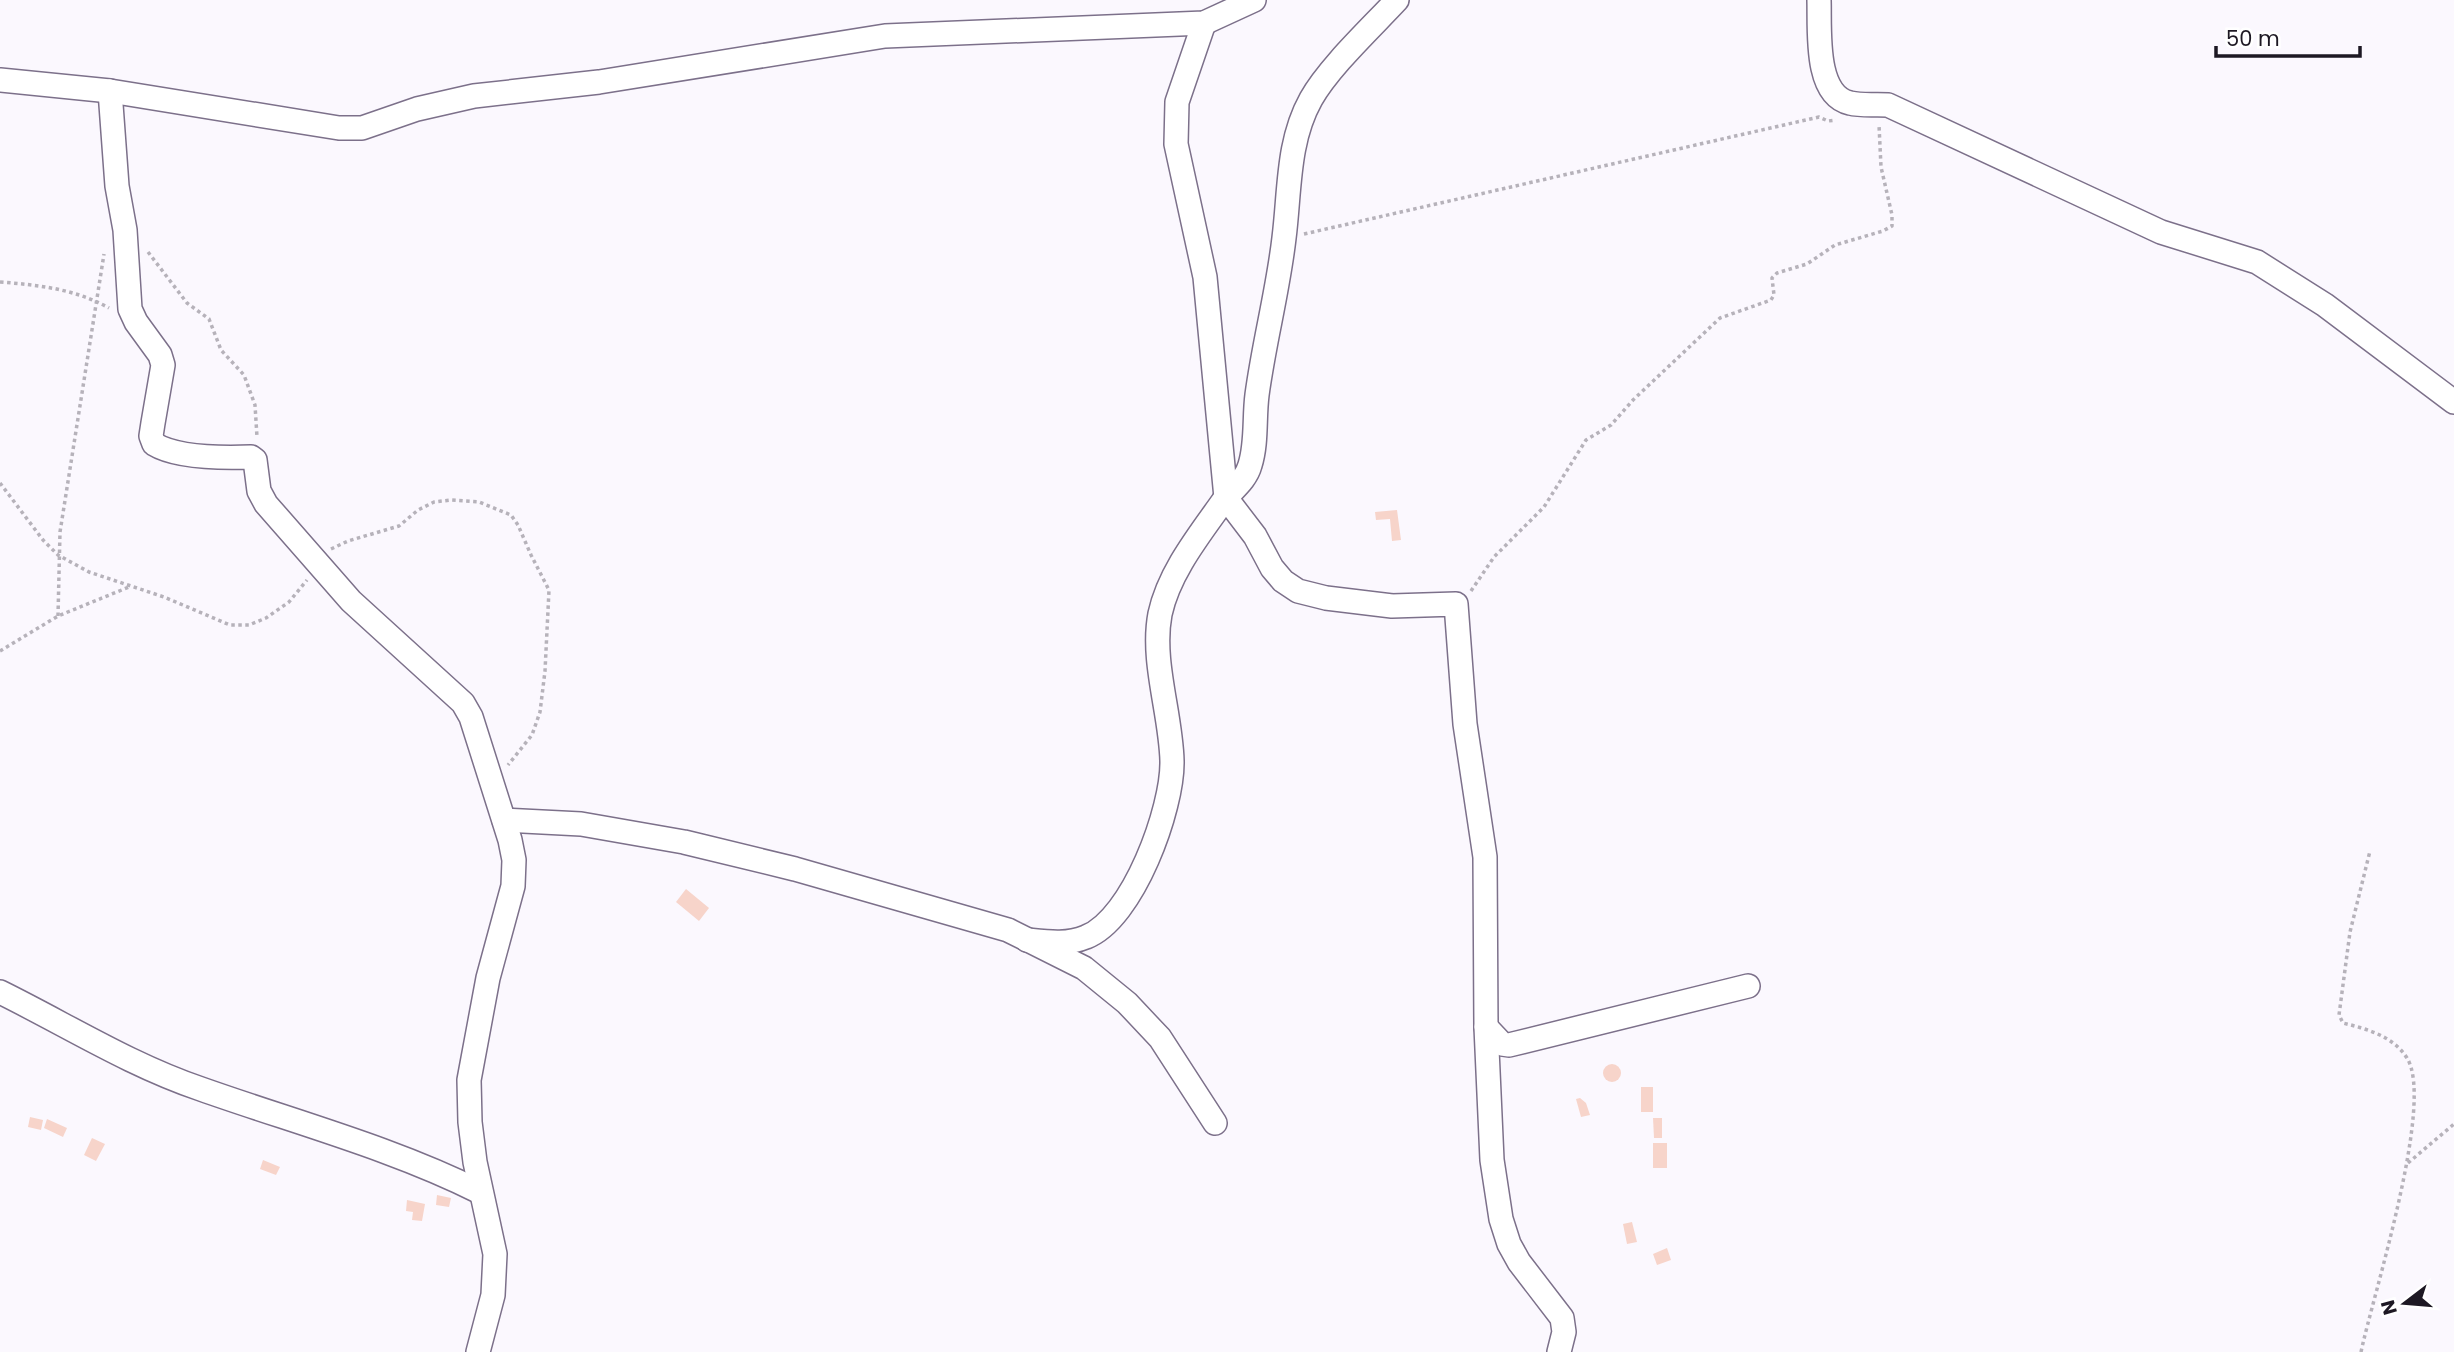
<svg xmlns="http://www.w3.org/2000/svg" width="2454" height="1352" viewBox="0 0 2454 1352" font-family="Poppins,sans-serif">
	<rect width="100%" height="100%" fill="#fbf8fe"/>
	<g fill="#f7d4ca">
		<polygon points="1397,510 1401,540 1392,541 1390,519 1376,520 1375,512"/>
		<polygon points="686,889 709,908 699,921 676,902"/>
		<circle cx="1612" cy="1073" r="9"/>
		<rect x="1641" y="1087" width="12" height="25"/>
		<polygon points="1580,1098 1586,1103 1590,1115 1581,1117 1576,1099"/>
		<polygon points="30,1117 43,1120 41,1130 28,1127"/>
		<polygon points="1653,1118 1662,1118 1662,1138 1654,1138"/>
		<polygon points="47,1119 67,1128 63,1137 44,1128"/>
		<polygon points="92,1138 105,1144 96,1161 84,1155"/>
		<rect x="1653" y="1143" width="14" height="25"/>
		<polygon points="263,1160 280,1167 276,1175 260,1169"/>
		<polygon points="437,1195 451,1198 449,1207 436,1205"/>
		<polygon points="407,1200 425,1204 422,1221 412,1220 413,1212 406,1211"/>
		<polygon points="1632,1222 1637,1242 1627,1244 1623,1224"/>
		<polygon points="1667,1248 1671,1260 1657,1265 1653,1254"/>
	</g>
	<g fill="none" stroke-linecap="round" stroke-linejoin="round">
		<defs>
			<g id="minor">
				<path d="M1819,0c1,29 -5,95 31,103 12,3 26,1 38,2l273,127 96,30 68,43 129,97"/>
				<polyline points="1204,23 1177,102 1176,144 1205,277 1226,498 1255,536 1272,568 1283,581 1298,591 1326,598 1392,606 1456,604 1465,724 1485,857 1486,1027 1492,1160 1501,1219 1509,1244 1519,1262 1562,1318 1564,1332 1559,1352"/>
				<polyline points="0,80 110,91 339,128 362,128 417,109 474,96 599,82 885,36 1204,23 1254,0"/>
				<path d="M110,91l7,95 8,44 5,79 6,13 24,33 3,10 -10,58 -2,13 3,8c23,14 70,14 97,13l4,3 4,31 7,13 85,97 112,102 8,14 39,123 4,20 -1,26 -25,92 -19,102 1,42 5,40 20,92 -2,41 -15,57"/>
				<polyline points="504,820 581,824 684,842 795,869 1008,930 1084,968 1127,1003 1160,1038 1215,1123"/>
				<path d="M1027,940c20,2 40,5 59,-3 47,-18 87,-129 86,-176 -1,-47 -21,-100 -12,-147 9,-42 40,-80 64,-114 9,-11 22,-20 26,-35 7,-22 4,-47 7,-70 7,-53 21,-104 27,-157 6,-47 3,-96 27,-139 18,-32 60,-71 86,-99"/>
				<path d="M0,992c67,33 130,73 201,97 93,33 191,59 279,103"/>
				<polyline points="1486,1027 1502,1044 1509,1045 1748,986"/>
			</g>
		</defs>
		<use href="#minor" stroke="#7c708a" stroke-width="26"/>
		<g stroke="#b6b2ba" stroke-width="3.5" stroke-dasharray="3.5 3.5" stroke-linecap="butt">
			<polyline points="1304,234 1819,117 1828,121 1836,120"/>
			<polyline points="148,252 187,303 209,319 221,350 244,375 255,405 257,437"/>
			<path d="M0,282c39,3 75,7 109,26"/>
			<polyline points="0,483 43,540 58,555 89,572 164,597 230,625 249,625 266,618 289,602 307,580"/>
			<polyline points="331,549 348,541 399,526 418,510 434,502 451,500 479,502 511,515 518,525 531,555 549,590 545,671 540,712 532,735 508,765"/>
			<polyline points="1471,591 1494,557 1544,507 1586,440 1611,425 1633,400 1720,318 1771,300 1774,295 1772,278 1777,273 1807,264 1835,245 1883,231 1892,226 1892,215 1881,167 1879,125"/>
			<polyline points="58,616 60,532 104,254"/>
			<polyline points="0,651 58,616 129,587"/>
			<polyline points="2408,1163 2454,1124"/>
			<path d="M2361,1352c12,-57 74,-249 46,-294 -14,-22 -40,-29 -64,-35l-4,-8 11,-83 20,-81"/>
		</g>
		<use href="#minor" stroke="#fff" stroke-width="23"/>
	</g>
	<g transform="translate(2405 1303) rotate(254)" stroke="#ffffff" stroke-width="5" paint-order="stroke">
	<path d="M0-5L12 26L0 18L-12 26Z" fill="#1d1823"/>
	<text y="-10" font-size="19" font-weight="bold" text-anchor="middle" fill="#1d1823">N</text>
	</g>
	<path d="M2216 46v10h144v-10" fill="none" stroke="#1d1823" stroke-width="3.5"/>
	<text x="2226" y="46" font-size="21" fill="#1d1823" stroke="#ffffff" stroke-width="5" paint-order="stroke">50 m</text>
</svg>
